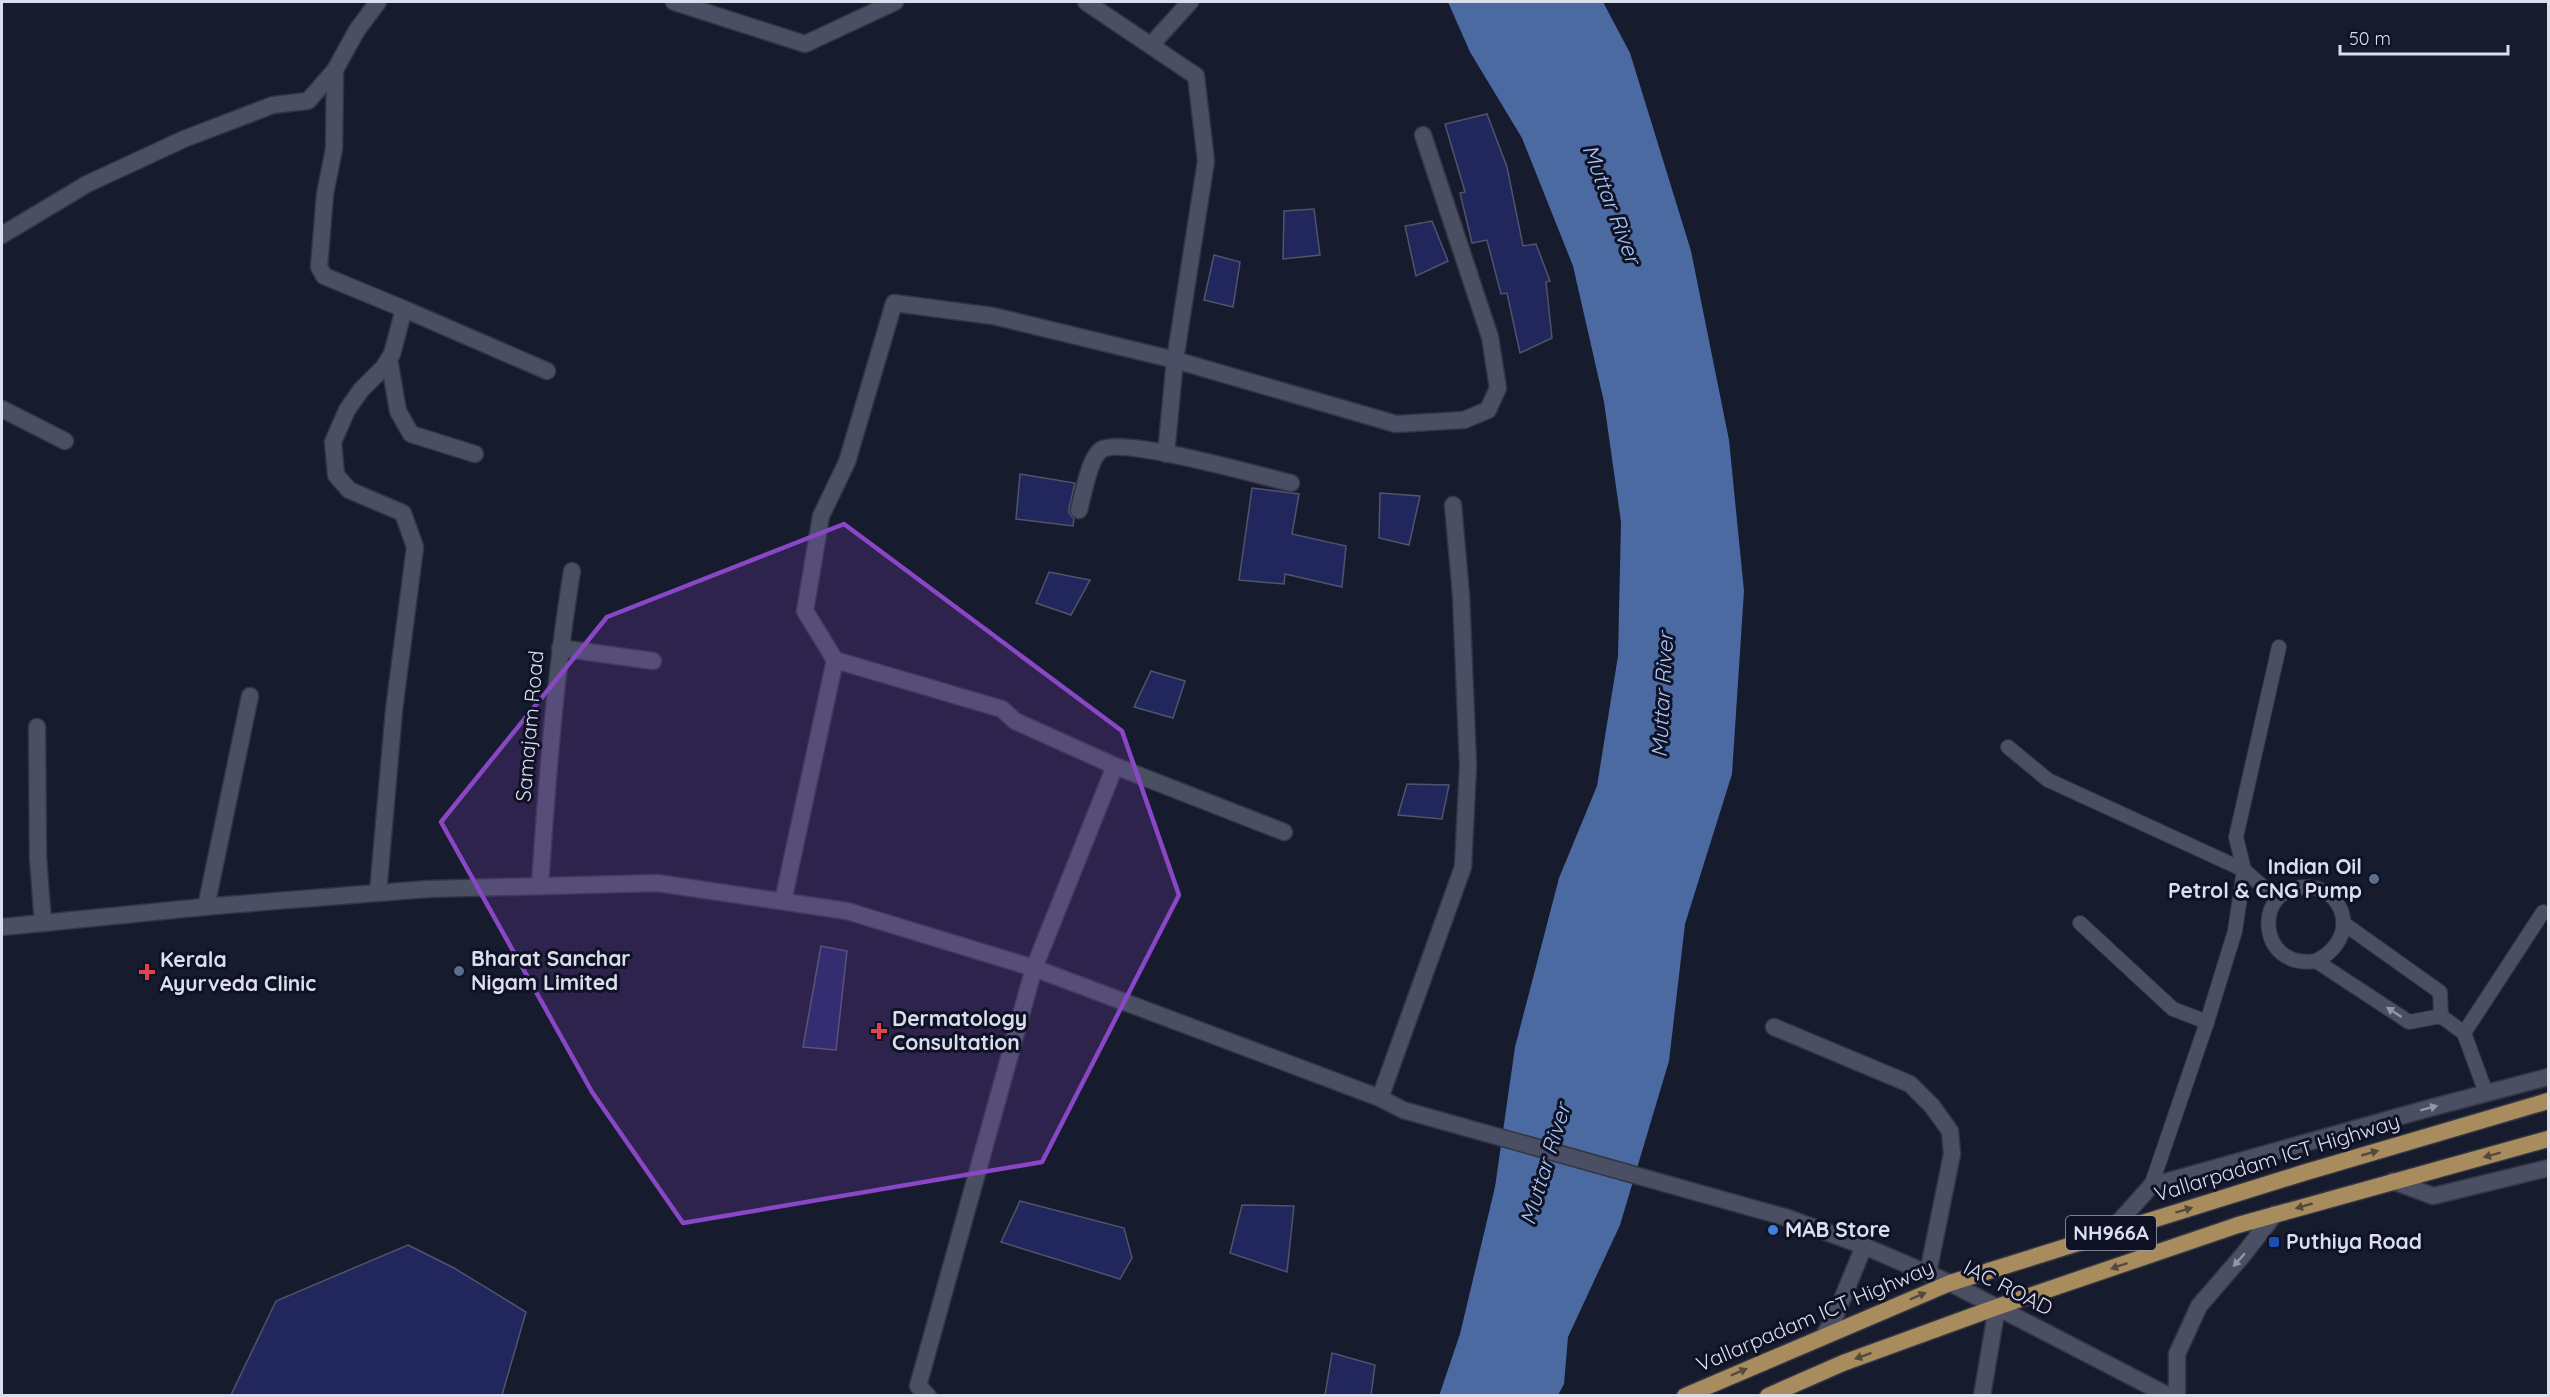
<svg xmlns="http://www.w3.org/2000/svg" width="2550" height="1397" viewBox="0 0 2550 1397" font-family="Quicksand,sans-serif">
	<rect width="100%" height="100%" fill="#171b2e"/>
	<polygon fill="#4b6aa2" points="1448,2 1603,2 1630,53 1691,251 1729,440 1744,591 1732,774 1685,924 1669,1061 1620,1225 1568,1337 1564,1384 1558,1395 1439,1396 1460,1334 1495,1187 1515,1047 1559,878 1597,786 1618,656 1621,522 1604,402 1573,266 1522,138 1470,52"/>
	<g fill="#21275d" stroke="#4f546a" stroke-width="1.5">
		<polygon points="1487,114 1507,167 1523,246 1536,244 1550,281 1546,282 1552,338 1520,353 1507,293 1501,294 1487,240 1472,243 1460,193 1465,192 1445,124"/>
		<polygon points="1314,209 1320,255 1283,259 1284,211"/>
		<polygon points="1432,221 1448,261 1416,276 1405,226"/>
		<polygon points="1214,255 1240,262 1233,307 1204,300"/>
		<polygon points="1020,474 1075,483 1069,508 1069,513 1074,519 1073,526 1016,519"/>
		<polygon points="1252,488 1299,494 1292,534 1346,546 1342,587 1285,574 1284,584 1239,580"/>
		<polygon points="1380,493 1420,496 1409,545 1379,538"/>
		<polygon points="1049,572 1090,580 1071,615 1036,603"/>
		<polygon points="1151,671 1185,681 1173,718 1134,707"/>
		<polygon points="1407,784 1449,785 1442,819 1398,815"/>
		<polygon points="821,946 847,951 836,1050 803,1047"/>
		<polygon points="1020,1201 1124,1228 1132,1258 1120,1279 1001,1242"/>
		<polygon points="1242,1205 1294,1206 1287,1272 1230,1253"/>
		<polygon points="408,1245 454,1268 526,1312 502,1395 231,1395 276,1301"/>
		<polygon points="1332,1353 1375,1365 1371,1395 1325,1395"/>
	</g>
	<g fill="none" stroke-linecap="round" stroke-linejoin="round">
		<defs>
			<g id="service">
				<polyline points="2008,747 2048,780 2244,870 2277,899"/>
				<polyline points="2080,923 2173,1009 2207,1022"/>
				<polyline points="2343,923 2440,992 2441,1016"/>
				<path d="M2316,961c24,-12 37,-37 19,-61 -7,-8 -18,-13 -29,-13 -53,-1 -50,83 10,74l93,61 32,-6 23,17"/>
				<polyline points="2486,1093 2464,1033 2543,912"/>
				<polyline points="2151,1186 2207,1022 2235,931 2244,870 2236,837 2279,647"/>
			</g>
			<g id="minor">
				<polyline points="674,2 805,44 895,2"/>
				<polyline points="1086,2 1196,76 1206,161 1175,360 1166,454"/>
				<polyline points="1151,45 1190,2"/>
				<polyline points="335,70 334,149 325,194 319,267 324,276 404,309 392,354 384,367 361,390 347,410 333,442 336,475 349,490 403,513 415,547 394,710 378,893"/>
				<polyline points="404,309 547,371"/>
				<polyline points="389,359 398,411 411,434 475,454"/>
				<polyline points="2,409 65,441"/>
				<path d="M1079,510c4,-14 10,-52 22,-60 20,-14 160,26 190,33"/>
				<polyline points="560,648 653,661"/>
				<polyline points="835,660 1002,709 1015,721 1115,766 1284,832"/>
				<polyline points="37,727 38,858 43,923"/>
				<path d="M540,886c7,-106 15,-210 32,-315"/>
				<polyline points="783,901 835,660 805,611 821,516 847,462 894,303 993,316 1175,360 1396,424 1464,420 1488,410 1498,388 1490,337 1423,135"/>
				<polyline points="206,907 250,696"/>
				<polyline points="1774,1027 1910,1084 1932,1106 1950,1131 1952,1154 1928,1273"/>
				<polyline points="1380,1098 1463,867 1468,765 1461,595 1453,505"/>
				<polyline points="2393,1181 2433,1196 2548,1168"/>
				<polyline points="2108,1234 2151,1186 2426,1109 2548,1077"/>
				<polyline points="928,1396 918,1386 1034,968 1115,766"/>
				<polyline points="1982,1396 1997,1307"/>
			</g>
			<polyline id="tertiary" points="2,235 87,184 184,139 273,105 308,101 335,70 357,30 378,2"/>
			<g id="secondary">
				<polyline points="2,927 214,906 428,889 657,883 847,911 1034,968 1380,1098 1403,1110 1788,1218 1864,1246 1950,1283 2169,1396"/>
				<polyline points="1823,1337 1834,1319 1864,1246"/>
				<polyline points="2177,1396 2177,1354 2199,1306 2243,1255 2275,1214"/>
			</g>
			<g id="trunk">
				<polyline points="1685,1396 1950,1283 2303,1173 2548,1101"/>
				<polyline points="1768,1396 1843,1363 1997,1307 2238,1225 2548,1139"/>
			</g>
		</defs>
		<use href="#service" stroke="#333544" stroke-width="16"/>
		<use href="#minor" stroke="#333544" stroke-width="19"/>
		<use href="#tertiary" stroke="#333544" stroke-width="19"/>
		<use href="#secondary" stroke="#333544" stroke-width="19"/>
		<use href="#trunk" stroke="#333544" stroke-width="19"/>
		<use href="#service" stroke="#4a4f64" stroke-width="14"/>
		<use href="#minor" stroke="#4a4f64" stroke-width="16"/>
		<use href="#tertiary" stroke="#4a4f64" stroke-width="16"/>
		<use href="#secondary" stroke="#4a4f64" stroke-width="16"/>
		<use href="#trunk" stroke="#a88c5e" stroke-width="16"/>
	</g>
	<defs><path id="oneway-solid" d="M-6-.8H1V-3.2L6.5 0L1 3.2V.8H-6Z" transform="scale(1.5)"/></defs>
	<g fill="#9296a8">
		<use href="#oneway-solid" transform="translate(2394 1012) rotate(-147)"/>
		<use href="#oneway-solid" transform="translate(2429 1108) rotate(-15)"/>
		<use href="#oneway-solid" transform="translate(2239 1260) rotate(131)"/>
	</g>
	<g fill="#54493e">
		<use href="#oneway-solid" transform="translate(2370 1153) rotate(-16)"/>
		<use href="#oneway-solid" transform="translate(2492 1155) rotate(165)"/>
		<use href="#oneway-solid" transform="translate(2304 1206) rotate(164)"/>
		<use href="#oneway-solid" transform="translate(2184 1210) rotate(-17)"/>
		<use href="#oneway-solid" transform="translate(2119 1266) rotate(161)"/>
		<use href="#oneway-solid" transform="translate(1918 1296) rotate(-23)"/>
		<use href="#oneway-solid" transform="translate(1863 1356) rotate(160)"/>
		<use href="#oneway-solid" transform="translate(1739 1372) rotate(-23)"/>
	</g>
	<path fill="#8947c6" fill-opacity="0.2" stroke="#8947c6" stroke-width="4.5" stroke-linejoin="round" d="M844,524l278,207 57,164 -137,267 -359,61 -91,-131 -151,-270 166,-205z"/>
	<g fill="#5c6f8a" stroke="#0f1224" stroke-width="2">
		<circle cx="2374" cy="879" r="6"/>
		<circle cx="459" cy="971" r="6"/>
	</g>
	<g fill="#e0444e" stroke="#0f1224" stroke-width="2">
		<path d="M144 963h6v6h6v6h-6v6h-6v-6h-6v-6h6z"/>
		<path d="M876 1022h6v6h6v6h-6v6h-6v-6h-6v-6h6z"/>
	</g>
	<circle fill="#3f7fe0" stroke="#0f1224" stroke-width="2" cx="1773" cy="1230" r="6"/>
	<rect fill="#1a4fb4" stroke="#0f1224" stroke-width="2" x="2268" y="1236" width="12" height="12" rx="3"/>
	<g text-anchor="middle" stroke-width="6" stroke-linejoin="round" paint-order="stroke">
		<rect fill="#0f1224" stroke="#9ea1b0" stroke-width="1.5" x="2066" y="1216" width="90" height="34" rx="4.5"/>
		<g font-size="20" font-weight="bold" fill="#dbdeec">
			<text x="2111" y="1240">NH966A</text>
		</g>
		<g font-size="21" fill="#dbdeec" stroke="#0f1224">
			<text transform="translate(530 726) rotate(-85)" y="7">Samajam Road</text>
			<text transform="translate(2277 1158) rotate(-17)" y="7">Vallarpadam ICT Highway</text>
			<text transform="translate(2008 1288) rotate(27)" y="7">IAC ROAD</text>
			<text transform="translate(1815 1316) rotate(-23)" y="7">Vallarpadam ICT Highway</text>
		</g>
		<g font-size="21" font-weight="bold" fill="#dbdeec" stroke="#0f1224" text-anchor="start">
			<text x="2362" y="874" text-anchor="end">Indian Oil<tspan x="2362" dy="24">Petrol &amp; CNG Pump</tspan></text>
			<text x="471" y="966">Bharat Sanchar<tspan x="471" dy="24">Nigam Limited</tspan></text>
			<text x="160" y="967">Kerala<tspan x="160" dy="24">Ayurveda Clinic</tspan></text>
			<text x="892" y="1026">Dermatology<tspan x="892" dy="24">Consultation</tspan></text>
			<text x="1785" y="1237">MAB Store</text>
			<text x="2286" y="1249">Puthiya Road</text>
		</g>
		<g font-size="22" font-style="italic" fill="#a9c4f5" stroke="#0f1224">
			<text transform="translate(1612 204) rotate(69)" y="8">Muttar River</text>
			<text transform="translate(1662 695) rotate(-87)" y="8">Muttar River</text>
			<text transform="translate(1545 1164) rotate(-73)" y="8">Muttar River</text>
		</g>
	</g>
	<rect width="2550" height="1397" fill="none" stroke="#dbdeec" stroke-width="6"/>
	<path d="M2340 45v9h168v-9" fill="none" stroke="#dbdeec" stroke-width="3"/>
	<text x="2349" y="45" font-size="18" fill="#dbdeec" stroke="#0f1224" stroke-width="4.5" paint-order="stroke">50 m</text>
</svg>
